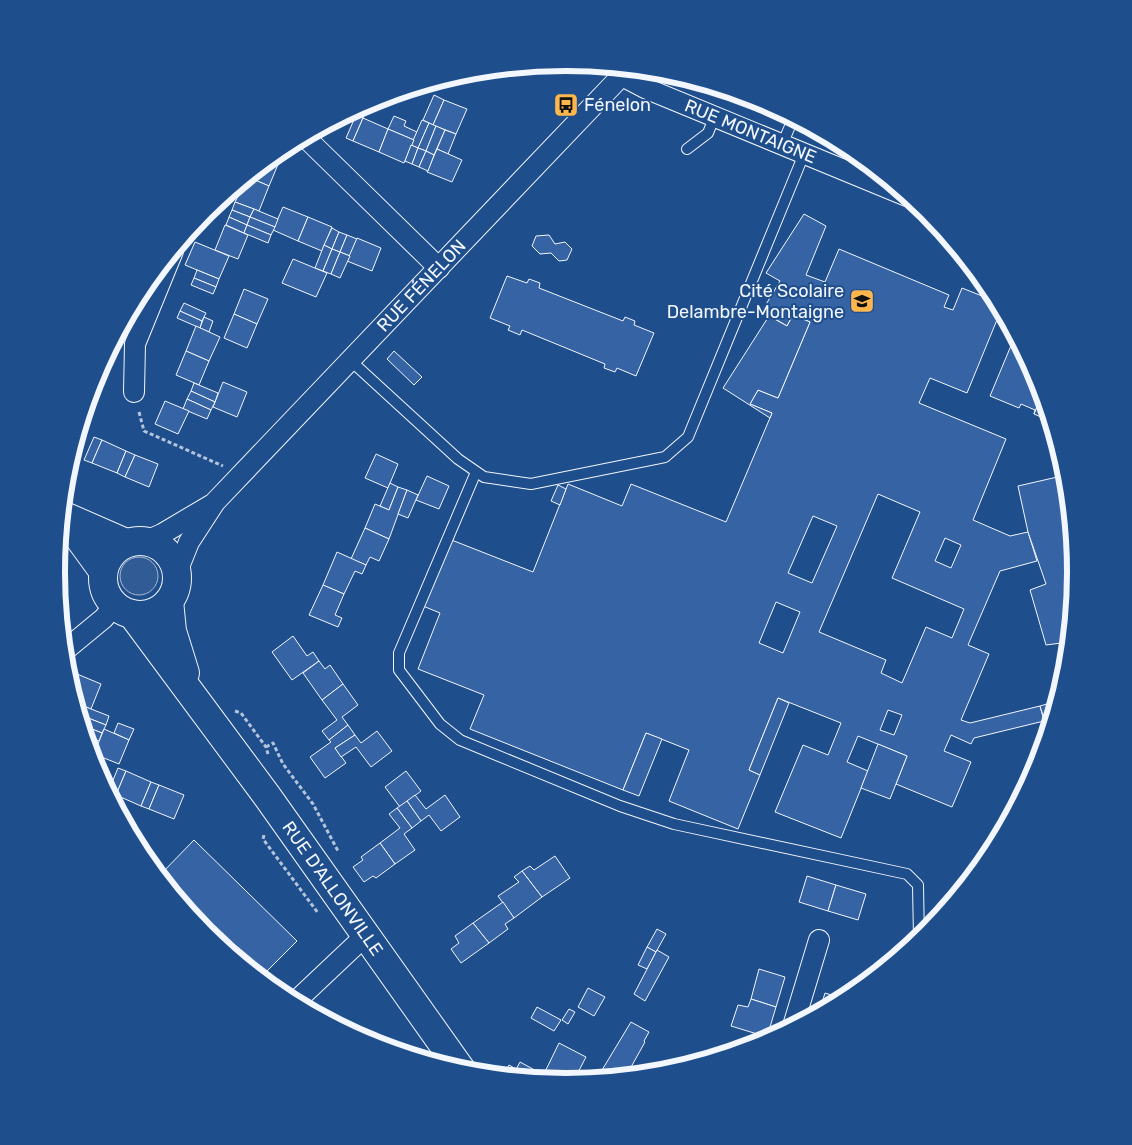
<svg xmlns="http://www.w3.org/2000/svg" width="1132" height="1145" viewBox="0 0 1132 1145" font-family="Rubik,sans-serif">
	<rect width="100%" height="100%" fill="#1f4e8c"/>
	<circle fill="#305b95" stroke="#a8bbd7" cx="139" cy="576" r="19"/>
	<g fill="#3563a3" stroke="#f2f6ff" fill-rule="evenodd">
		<polygon points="434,95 444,100 433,125 423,120"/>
		<polygon points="444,100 467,109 456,134 433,125"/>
		<polygon points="362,106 367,108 363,118 356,115"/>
		<polygon points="356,115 363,118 353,141 346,138"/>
		<polygon points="394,116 406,121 404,126 417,132 414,140 388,129"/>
		<polygon points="363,118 388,129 379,152 353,141"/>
		<polygon points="422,120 429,123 418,148 411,145"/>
		<polygon points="429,123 436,126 426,151 418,148"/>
		<polygon points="436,126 445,130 434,155 426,151"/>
		<polygon points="388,129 414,140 404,163 379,152"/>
		<polygon points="445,130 456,134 448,154 437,149"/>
		<polygon points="411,145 418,148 412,164 405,161"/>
		<polygon points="418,148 426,151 419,167 412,164"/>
		<polygon points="437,149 462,160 452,182 427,172"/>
		<polygon points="426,151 434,155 428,171 419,167"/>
		<polygon points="271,158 279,162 269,186 248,177"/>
		<polygon points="248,177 269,186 259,211 235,202"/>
		<polygon points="235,202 254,209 250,217 232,210"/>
		<polygon points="283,207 308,217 298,241 273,230"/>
		<polygon points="254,209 278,219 275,227 250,217"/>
		<polygon points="232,210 250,217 247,225 229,217"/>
		<path d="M804,214l22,12 -20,49 19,7 14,-33 110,46 -5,12 9,3 9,-22 35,14 4,8 -34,83 -37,-15 -11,25 87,36 -33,81 37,16 18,-4 9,29 -37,10 -32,74 21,9 -28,66 9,3 70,-17 4,15 -70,17 -3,6 -20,-9 -7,16 27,11 -19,45 -56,-23 11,-28 -49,-20 -11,26 21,9 -27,67 -66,-26 28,-67 25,10 13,-32 -63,-25 -29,72 11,5 -22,54 -69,-28 20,-51 -43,-17 -23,57 -153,-61 14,-34 -66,-26 22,-56 -17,-7 26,-67 84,33 35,-88 54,22 9,-22 95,38 46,-109 -22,-9 8,-14 20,8 32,-76 -17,-7 -6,11 -25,-15 18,-30 -14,-8zM878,494l42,18 -28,66 72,31 -12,29 -26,-11 -24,56 -21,-10 5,-13 -67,-28zM813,516l24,10 -25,57 -24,-10zM945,538l16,7 -10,23 -16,-7zM776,602l24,10 -17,41 -24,-10zM888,710l14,5 -8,20 -14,-5z"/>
		<polygon points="229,217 247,225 244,233 226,225"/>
		<polygon points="250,217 275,227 271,235 247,225"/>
		<polygon points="308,217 332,227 322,251 298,241"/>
		<polygon points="225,225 248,235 238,259 215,250"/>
		<polygon points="247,225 271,235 268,243 244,233"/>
		<polygon points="332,228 339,232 332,249 324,245"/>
		<polygon points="339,232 347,235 340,252 332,249"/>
		<polygon points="347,235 357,239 350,256 340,252"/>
		<polygon points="549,235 555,244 565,242 572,249 567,260 559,261 551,253 540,254 532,246 536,236"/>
		<polygon points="357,238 381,248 372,271 347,261"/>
		<polygon points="195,242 229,256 219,279 185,265"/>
		<polygon points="324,245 332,249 323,271 315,268"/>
		<polygon points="332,249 340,252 331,274 323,271"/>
		<polygon points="340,252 350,256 340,278 331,274"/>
		<polygon points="293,259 327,273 316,297 282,283"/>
		<polygon points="197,270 219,279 216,287 194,278"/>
		<polygon points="507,276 527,283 529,279 540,283 539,288 623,321 625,317 635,321 634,325 654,333 636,376 617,368 615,372 604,368 605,364 522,330 520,335 508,330 510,326 490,318"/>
		<polygon points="194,278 216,287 213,294 191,285"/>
		<polygon points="244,289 268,299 257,324 234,314"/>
		<polygon points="184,303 206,313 202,321 180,311"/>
		<polygon points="180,311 202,321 200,328 177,318"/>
		<polygon points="234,314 257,324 247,348 224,338"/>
		<polygon points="793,315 810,322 778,398 758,390 750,404 772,413 770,418 723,388 769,316 787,326"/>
		<polygon points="204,317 213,321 209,332 200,328"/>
		<polygon points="196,326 220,337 209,361 186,351"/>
		<polygon points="1015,336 1037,378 1042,395 1034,414 1035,410 1021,404 1019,408 990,396"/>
		<polygon points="186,351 209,361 199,385 176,375"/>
		<polygon points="394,351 422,377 414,385 387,359"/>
		<polygon points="223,382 247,392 237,417 213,407"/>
		<polygon points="194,383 218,393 215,402 191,391"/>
		<polygon points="191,391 215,402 211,410 187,399"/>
		<polygon points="1042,395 1050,421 1034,414"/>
		<polygon points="187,399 211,410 207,419 183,409"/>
		<polygon points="165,401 189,411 178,434 155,424"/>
		<polygon points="94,437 102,440 92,463 84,460"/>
		<polygon points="102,440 126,451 117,473 92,463"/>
		<polygon points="126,451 135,455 125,477 117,473"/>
		<polygon points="376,454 398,464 388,488 365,478"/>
		<polygon points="135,455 158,464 149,487 125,477"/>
		<polygon points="1066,475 1076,572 1069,642 1046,645 1030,590 1046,584 1028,532 1018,486"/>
		<polygon points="427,476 449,486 439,509 416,500"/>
		<polygon points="390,483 398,487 389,510 380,506"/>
		<polygon points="558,485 566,489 560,505 551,501"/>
		<polygon points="398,487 407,490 389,539 365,528 375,504 389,510"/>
		<polygon points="407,490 418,495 408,518 398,514"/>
		<polygon points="365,528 389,539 379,561 370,557 366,565 351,559"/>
		<polygon points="337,552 366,565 362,574 355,571 344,594 323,585"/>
		<polygon points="323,585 344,594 335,615 342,618 338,627 309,615"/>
		<polygon points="293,636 307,656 313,652 319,661 292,680 272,652"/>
		<polygon points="319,661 325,669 330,665 343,684 322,700 303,673"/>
		<polygon points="77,674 101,684 91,709 75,703 71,688"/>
		<polygon points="343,684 358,705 342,717 348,725 329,740 322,731 337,720 322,700"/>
		<polygon points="778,698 789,703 760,775 749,770"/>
		<polygon points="1057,701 1048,731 1040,706"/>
		<polygon points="75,703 86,707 81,720"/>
		<polygon points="86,707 109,716 106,725 83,716"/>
		<polygon points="83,716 106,725 102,733 82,725"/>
		<polygon points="118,723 134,729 129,740 114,733"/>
		<polygon points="82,725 102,733 99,741 85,735"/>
		<polygon points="348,725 355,735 335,748 346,763 325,778 310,757 331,742 329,740"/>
		<polygon points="104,729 129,740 119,764 94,754"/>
		<polygon points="377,731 392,751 371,767 356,747 341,757 335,748 355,735 361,743"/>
		<polygon points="646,733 662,739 639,796 623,790"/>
		<polygon points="878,744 907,756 890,799 861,788"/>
		<polygon points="118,768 126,771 116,795 108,792"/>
		<polygon points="126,771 151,782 141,806 116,795"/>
		<polygon points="406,771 421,791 400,807 385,787"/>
		<polygon points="151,782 159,785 149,809 141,806"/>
		<polygon points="159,785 184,795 174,819 149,809"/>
		<polygon points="415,795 426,809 445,795 460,817 441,831 429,815 421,821 407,801"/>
		<polygon points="407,801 421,821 412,828 397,808"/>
		<polygon points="397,808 412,828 404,834 415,850 395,864 380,843 400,828 389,814"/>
		<polygon points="194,840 297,941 260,978 228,952 189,913 159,876"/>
		<polygon points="380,843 395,864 376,878 373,876 364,882 353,867 363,860 361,857"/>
		<polygon points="555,856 570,878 542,897 522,871 530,866 534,870"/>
		<polygon points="972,862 982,866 957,896"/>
		<polygon points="522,871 542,897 514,918 498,896 519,882 514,877"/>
		<polygon points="807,876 836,885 828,911 799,902"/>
		<polygon points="836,885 866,894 858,920 828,911"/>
		<polygon points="503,902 514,918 505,924 508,929 489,943 473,923"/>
		<polygon points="473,923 489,943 461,963 451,949 459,943 455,936"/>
		<polygon points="657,929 666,934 656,952 647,947"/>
		<polygon points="647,947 656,952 647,969 638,965"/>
		<polygon points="657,950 669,957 645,1001 634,994"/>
		<polygon points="759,969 785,977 776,1007 751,999"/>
		<polygon points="588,988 605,997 594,1016 578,1007"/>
		<polygon points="825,993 845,999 819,1012"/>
		<polygon points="751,999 776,1007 767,1037 731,1026 738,1005 748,1007"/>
		<polygon points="537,1007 561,1020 554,1031 531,1018"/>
		<polygon points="569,1009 575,1012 568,1024 562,1020"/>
		<polygon points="631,1022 649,1032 644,1041 645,1042 626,1076 605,1078 599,1075"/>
		<polygon points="559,1043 586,1057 573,1082 541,1080"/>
		<polygon points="520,1062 542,1074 539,1080 512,1077"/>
		<polygon points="509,1065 516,1069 512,1077 504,1074"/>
	</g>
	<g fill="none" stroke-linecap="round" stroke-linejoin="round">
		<defs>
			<g id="service">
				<polyline points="782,145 793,119"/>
				<polyline points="687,149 708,133 714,118"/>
				<polyline points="350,360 458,459 484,477 531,484 665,457 688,437 804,154"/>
				<polyline points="476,472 399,653 399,670 440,724 460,740 620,806 674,824 907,874 918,885 919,939"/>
			</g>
			<g id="minor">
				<path id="s1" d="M622,76l23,12 262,108"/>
				<polyline points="305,137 439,268"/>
				<polyline points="134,392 135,344 173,251"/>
				<polyline points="146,541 162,534 211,505"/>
				<path id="s2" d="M177,572l12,-30 26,-40 413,-433"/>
				<polyline points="64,651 104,618 114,605"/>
				<polyline points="294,1003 365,936"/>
				<polyline points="793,1026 819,940"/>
			</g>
			<g id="secondary">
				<polyline points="62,515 126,543"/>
				<polyline points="63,516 103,571"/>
				<circle cx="140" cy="578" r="37"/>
				<polyline points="169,601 172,631 185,673"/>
				<path id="s3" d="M132,614l135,182 195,275"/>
			</g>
		</defs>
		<use href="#service" stroke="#f2f6ff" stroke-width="12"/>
		<use href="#minor" stroke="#f2f6ff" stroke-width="22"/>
		<use href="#secondary" stroke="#f2f6ff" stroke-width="30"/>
		<g stroke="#b3c4dc" stroke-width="3" stroke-dasharray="4 2.5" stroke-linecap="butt">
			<polyline points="139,412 144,431 223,466"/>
			<polyline points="235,711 241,713 266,747 268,754"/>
			<polyline points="266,747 273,743 283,764 313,804 338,851"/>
			<polyline points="264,835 263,839 318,913"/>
		</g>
		<use href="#service" stroke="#1f4e8c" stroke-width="10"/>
		<use href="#minor" stroke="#1f4e8c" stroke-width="20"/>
		<use href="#secondary" stroke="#1f4e8c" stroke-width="28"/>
	</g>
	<defs>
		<symbol id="bus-square" viewBox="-11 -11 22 22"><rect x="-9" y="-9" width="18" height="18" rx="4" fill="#ffb74d" stroke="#1f4e8c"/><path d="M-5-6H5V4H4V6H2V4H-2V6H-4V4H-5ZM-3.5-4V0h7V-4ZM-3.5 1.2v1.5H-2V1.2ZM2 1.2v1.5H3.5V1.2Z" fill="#111"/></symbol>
		<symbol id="university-square" viewBox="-11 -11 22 22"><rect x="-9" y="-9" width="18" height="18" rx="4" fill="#ffb74d" stroke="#1f4e8c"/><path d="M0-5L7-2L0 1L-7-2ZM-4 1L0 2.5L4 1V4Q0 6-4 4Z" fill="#111"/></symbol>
	</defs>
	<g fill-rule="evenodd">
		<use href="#bus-square" x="552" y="91" width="28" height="28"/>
		<use href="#university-square" x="848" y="287" width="28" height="28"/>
	</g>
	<g text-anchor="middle" stroke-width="4" stroke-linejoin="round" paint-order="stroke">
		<g font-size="18" fill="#f2f6ff" stroke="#1f4e8c" text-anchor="start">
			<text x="584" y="111">Fénelon</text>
			<text x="844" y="297" text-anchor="end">Cité Scolaire<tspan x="844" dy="21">Delambre-Montaigne</tspan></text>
		</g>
		<g font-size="18" fill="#f2f6ff" stroke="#1f4e8c">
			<text dy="6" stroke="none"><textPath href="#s1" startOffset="140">RUE MONTAIGNE</textPath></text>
			<text dy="6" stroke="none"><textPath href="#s2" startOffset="379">RUE FÉNELON</textPath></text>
			<text dy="6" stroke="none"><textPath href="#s3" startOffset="340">RUE D'ALLONVILLE</textPath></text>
		</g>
	</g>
	<path d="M0 0H1132V1145H0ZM65 572a501 501 0 1 1 1002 0a501 501 0 1 1-1002 0Z" fill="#1f4e8c" fill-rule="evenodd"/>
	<path fill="none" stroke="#f2f6ff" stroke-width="6" d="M65 572a501 501 0 1 1 1002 0a501 501 0 1 1-1002 0Z"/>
</svg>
